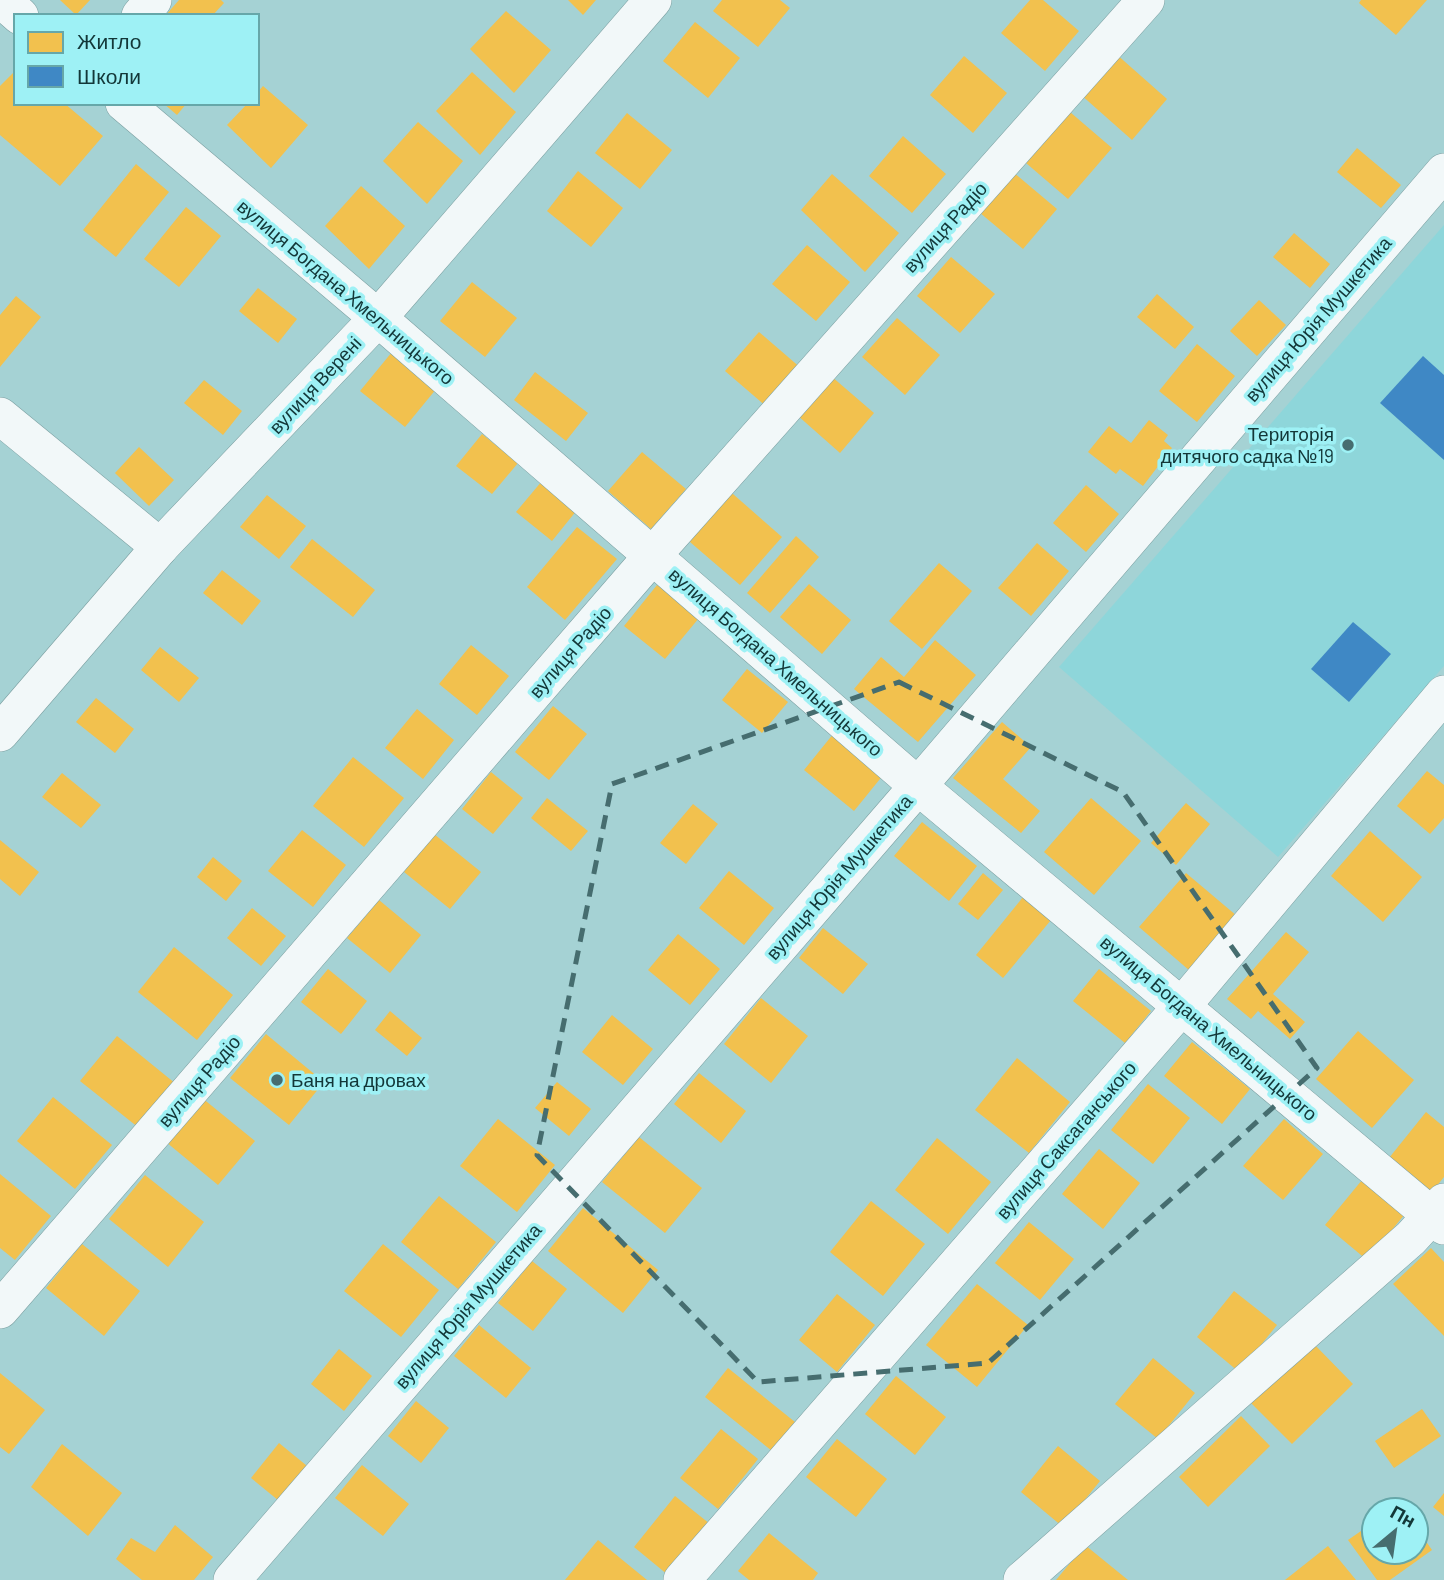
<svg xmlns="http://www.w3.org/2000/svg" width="1444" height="1580" viewBox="0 0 1444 1580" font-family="Barlow,sans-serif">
	<rect width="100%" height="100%" fill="#a5d2d4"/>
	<polygon fill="#8ed6da" points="1444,225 1444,666 1278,857 1059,667"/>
	<g fill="#f2c14e">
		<polygon points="60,0 90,0 76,15"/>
		<polygon points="179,0 221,0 224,3 212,16 165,16"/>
		<polygon points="568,0 596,0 583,15"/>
		<polygon points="722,0 780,0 790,8 758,47 713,11"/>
		<polygon points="1030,0 1043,0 1079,31 1045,71 1001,33"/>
		<polygon points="1361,0 1427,0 1396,35 1359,3"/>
		<polygon points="506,11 551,50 514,93 470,49"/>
		<polygon points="695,22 740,58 708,98 663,61"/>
		<polygon points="1115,53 1167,99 1132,140 1080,94"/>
		<polygon points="964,56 1007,93 973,133 930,95"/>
		<polygon points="16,70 16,103 64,103 103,136 60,186 0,135 0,86"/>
		<polygon points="472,72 516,112 480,155 436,111"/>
		<polygon points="263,86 308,125 271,168 227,125 248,103 257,103 257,93"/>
		<polygon points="163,103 187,103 177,115"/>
		<polygon points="1070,112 1112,148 1068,199 1026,163"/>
		<polygon points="627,113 672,150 640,189 595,153"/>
		<polygon points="418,122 463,161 427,204 383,161"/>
		<polygon points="903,136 946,174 912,213 869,176"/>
		<polygon points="1357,148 1401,185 1381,208 1337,172"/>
		<polygon points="136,164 169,192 116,257 83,230"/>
		<polygon points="578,171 623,208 591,247 547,211"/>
		<polygon points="1013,172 1057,209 1023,249 979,212"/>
		<polygon points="832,174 899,233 865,272 801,210"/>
		<polygon points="361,186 405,226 369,269 325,226"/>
		<polygon points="186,207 221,236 179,287 144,259"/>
		<polygon points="1294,233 1330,264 1310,288 1273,257"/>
		<polygon points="807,245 850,282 816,321 772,284"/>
		<polygon points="951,257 995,294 960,333 917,296"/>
		<polygon points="472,282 517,318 485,357 440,321"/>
		<polygon points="258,288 297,319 278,343 239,311"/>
		<polygon points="1157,294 1194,327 1175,349 1137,317"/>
		<polygon points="16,296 41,317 0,367 0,315"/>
		<polygon points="1259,300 1286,325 1257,356 1230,331"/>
		<polygon points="897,318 940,355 905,395 862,357"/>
		<polygon points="759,332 802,369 768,408 725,371"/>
		<polygon points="1197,344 1235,376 1197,422 1159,391"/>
		<polygon points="392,352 437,388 405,427 360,391"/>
		<polygon points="535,372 588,413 566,441 514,400"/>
		<polygon points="831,376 874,413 840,453 797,415"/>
		<polygon points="204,380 242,411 223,435 184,403"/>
		<polygon points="1149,420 1168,435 1164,441 1172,448 1143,486 1120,469 1116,474 1088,452 1109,426 1131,443"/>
		<polygon points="482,434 518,463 492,494 456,466"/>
		<polygon points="139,447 174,480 149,506 115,473"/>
		<polygon points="642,452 686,489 651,529 608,491"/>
		<polygon points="542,481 577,510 552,541 516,512"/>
		<polygon points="1086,485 1119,514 1086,552 1053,523"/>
		<polygon points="725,487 782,537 740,585 683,536"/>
		<polygon points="267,495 306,526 279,559 240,527"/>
		<polygon points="577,527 617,559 565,620 527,587"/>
		<polygon points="796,536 819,557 770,613 747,593"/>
		<polygon points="312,539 375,590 353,617 290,567"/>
		<polygon points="1037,543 1069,571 1031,616 998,588"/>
		<polygon points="939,563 972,591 922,649 889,621"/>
		<polygon points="222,570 261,601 242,625 203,593"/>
		<polygon points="809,584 851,620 822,654 780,617"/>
		<polygon points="657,585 699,618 665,659 624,626"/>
		<polygon points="935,640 976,675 918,742 854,689 881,657 904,677"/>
		<polygon points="471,645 509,676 477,715 439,684"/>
		<polygon points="160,647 199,678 179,702 141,670"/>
		<polygon points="747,669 788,702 762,733 722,700"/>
		<polygon points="96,698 134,729 115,753 76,722"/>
		<polygon points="553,706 587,734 549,780 515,752"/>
		<polygon points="417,709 454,740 423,779 385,748"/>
		<polygon points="1002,722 1031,747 1003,779 1040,811 1021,833 953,778"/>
		<polygon points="834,733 884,774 854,811 804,770"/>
		<polygon points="353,757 404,798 364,847 313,806"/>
		<polygon points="1427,771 1444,785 1444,818 1430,834 1397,806"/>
		<polygon points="491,772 523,798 493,834 462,809"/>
		<polygon points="62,773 101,805 81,828 42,797"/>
		<polygon points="547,798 588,831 571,851 531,818"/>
		<polygon points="1091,798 1141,841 1094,895 1044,852"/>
		<polygon points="1186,803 1210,824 1176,865 1151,843"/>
		<polygon points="693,804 718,824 686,864 660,843"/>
		<polygon points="922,822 977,866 949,901 894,856"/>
		<polygon points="302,830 346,865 313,907 268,871"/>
		<polygon points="1370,831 1422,877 1383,922 1331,876"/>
		<polygon points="434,834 481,872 450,909 404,872"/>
		<polygon points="0,840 39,872 20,896 0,879"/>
		<polygon points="213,857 242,881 226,901 197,877"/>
		<polygon points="729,871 774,908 744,945 699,908"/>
		<polygon points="983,873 1003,890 978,920 958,904"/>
		<polygon points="1186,873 1237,916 1190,971 1139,927"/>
		<polygon points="1023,897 1051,920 1003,978 976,955"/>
		<polygon points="379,900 421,935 390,973 347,938"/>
		<polygon points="252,908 286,936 261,966 227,938"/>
		<polygon points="823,928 868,964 843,994 799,958"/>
		<polygon points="1286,932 1309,952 1273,994 1305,1022 1290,1039 1258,1011 1251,1019 1227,999"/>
		<polygon points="678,934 720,969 690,1005 648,970"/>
		<polygon points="174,947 233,995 197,1040 138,992"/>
		<polygon points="328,969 367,1001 341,1034 301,1002"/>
		<polygon points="1099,969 1151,1011 1125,1043 1073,1001"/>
		<polygon points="761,998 808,1036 771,1083 724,1044"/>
		<polygon points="390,1011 422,1038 407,1056 375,1030"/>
		<polygon points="612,1015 653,1049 623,1085 582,1052"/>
		<polygon points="1358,1031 1414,1080 1372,1128 1316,1079"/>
		<polygon points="266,1034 324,1082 289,1125 230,1078"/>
		<polygon points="117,1036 176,1084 139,1128 80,1081"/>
		<polygon points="1192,1042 1250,1089 1222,1124 1164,1076"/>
		<polygon points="1017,1058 1070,1102 1029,1153 975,1110"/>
		<polygon points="699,1073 746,1111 721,1143 674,1104"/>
		<polygon points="557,1082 591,1109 569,1136 535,1108"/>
		<polygon points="1148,1084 1190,1118 1153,1164 1111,1130"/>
		<polygon points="196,1093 255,1141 218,1185 160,1137"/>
		<polygon points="53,1097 112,1145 75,1189 17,1141"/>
		<polygon points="1426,1112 1444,1127 1444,1177 1431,1193 1389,1158"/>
		<polygon points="498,1119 555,1165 517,1212 460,1166"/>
		<polygon points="1284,1119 1323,1154 1283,1200 1243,1166"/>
		<polygon points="639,1137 702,1188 665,1233 602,1182"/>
		<polygon points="937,1138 991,1182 948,1234 895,1190"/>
		<polygon points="1099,1149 1140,1183 1103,1229 1062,1194"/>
		<polygon points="0,1174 51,1216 15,1260 0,1248"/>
		<polygon points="145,1175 204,1222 168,1267 109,1219"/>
		<polygon points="1362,1180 1405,1214 1367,1260 1325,1225"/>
		<polygon points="439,1196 496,1242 458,1289 401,1242"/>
		<polygon points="871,1201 925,1244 883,1296 830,1252"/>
		<polygon points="583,1208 658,1270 623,1313 548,1251"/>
		<polygon points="1029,1222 1074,1259 1040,1300 995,1263"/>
		<polygon points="82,1244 140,1291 104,1336 46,1288"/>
		<polygon points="383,1244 439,1290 401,1337 344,1291"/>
		<polygon points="1431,1248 1444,1262 1444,1336 1393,1284"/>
		<polygon points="532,1261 567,1289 533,1331 498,1303"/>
		<polygon points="977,1284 1028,1325 977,1387 926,1345"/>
		<polygon points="1234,1291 1277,1325 1239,1372 1197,1337"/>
		<polygon points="837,1294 875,1325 837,1372 799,1340"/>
		<polygon points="479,1325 531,1368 506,1398 454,1356"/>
		<polygon points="1313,1343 1353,1384 1292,1444 1251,1403"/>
		<polygon points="339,1349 372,1376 344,1411 311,1384"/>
		<polygon points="1153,1358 1195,1393 1158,1439 1115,1404"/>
		<polygon points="728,1368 795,1422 772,1451 705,1397"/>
		<polygon points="0,1373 45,1410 9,1454 0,1447"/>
		<polygon points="896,1376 946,1417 915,1455 865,1414"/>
		<polygon points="416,1401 449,1428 421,1463 388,1436"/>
		<polygon points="1422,1409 1441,1436 1394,1468 1375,1441"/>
		<polygon points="1241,1416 1270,1446 1208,1507 1179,1477"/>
		<polygon points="721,1429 758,1459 718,1509 680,1478"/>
		<polygon points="837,1439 887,1479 856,1517 806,1477"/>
		<polygon points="279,1443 312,1470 284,1505 251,1478"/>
		<polygon points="62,1444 122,1493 88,1536 31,1487"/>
		<polygon points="1058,1446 1100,1481 1063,1527 1021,1492"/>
		<polygon points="362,1465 409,1504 383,1536 335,1498"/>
		<polygon points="1444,1493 1444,1516 1433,1507"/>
		<polygon points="675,1496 710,1524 668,1575 634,1547"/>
		<polygon points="1374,1522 1374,1552 1416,1552 1416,1527 1432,1550 1390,1580 1377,1580 1348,1540"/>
		<polygon points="175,1525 213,1557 194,1580 142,1580 116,1559 131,1538 155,1552"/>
		<polygon points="769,1533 818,1573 813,1580 749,1580 738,1571"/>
		<polygon points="598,1540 647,1580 565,1580"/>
		<polygon points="1085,1545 1128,1580 1056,1580"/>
		<polygon points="1328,1546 1356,1580 1285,1580"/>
	</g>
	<g fill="#3f88c5">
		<polygon points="1423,356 1444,375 1444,460 1380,403"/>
		<polygon points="1353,622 1391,654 1349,702 1311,669"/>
	</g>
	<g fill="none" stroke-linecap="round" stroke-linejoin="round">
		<defs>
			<g id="street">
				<polyline points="2,0 20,16"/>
				<polyline points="140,16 153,0"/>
				<polyline points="124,103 378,318 918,786 1444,1226"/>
				<polyline points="0,416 160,547"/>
				<polyline points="0,733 160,547 378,318 653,0"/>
				<polyline points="0,1310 653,555 1146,0"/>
				<polyline points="232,1580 918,786 1444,172"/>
				<polyline points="682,1580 1182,1006 1444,694"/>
				<polyline points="1022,1580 1411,1238 1444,1202"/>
			</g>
		</defs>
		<use href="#street" stroke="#7b9fa1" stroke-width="38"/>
		<use href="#street" stroke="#f2f8f9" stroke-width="37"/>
	</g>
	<path fill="none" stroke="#466d6f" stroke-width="5" stroke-dasharray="14 9" stroke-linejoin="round" d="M899,682l224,110 194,276 -329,295 -230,19 -221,-227 75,-371z"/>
	<g fill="#466d6f" stroke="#9ef1f5" stroke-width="2.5">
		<circle cx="1348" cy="445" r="7"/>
		<circle cx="277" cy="1080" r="7"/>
	</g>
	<g text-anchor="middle" stroke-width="7" stroke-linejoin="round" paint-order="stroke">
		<g font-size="19" fill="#133738" stroke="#9ef1f5">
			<text transform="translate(945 227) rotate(-48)" y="7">вулиця Радіо</text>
			<text transform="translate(346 292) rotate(40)" y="7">вулиця Богдана Хмельницького</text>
			<text transform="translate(1318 319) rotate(-49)" y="7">вулиця Юрія Мушкетика</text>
			<text transform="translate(315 385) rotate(-47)" y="7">вулиця Верені</text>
			<text transform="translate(570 652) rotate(-49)" y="7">вулиця Радіо</text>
			<text transform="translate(776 662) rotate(41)" y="7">вулиця Богдана Хмельницького</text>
			<text transform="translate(839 877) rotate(-49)" y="7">вулиця Юрія Мушкетика</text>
			<text transform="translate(1209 1028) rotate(40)" y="7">вулиця Богдана Хмельницького</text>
			<text transform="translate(199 1081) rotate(-49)" y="7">вулиця Радіо</text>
			<text transform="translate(1066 1140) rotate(-49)" y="7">вулиця Саксаганського</text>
			<text transform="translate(468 1306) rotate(-49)" y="7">вулиця Юрія Мушкетика</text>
		</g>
		<g font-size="19" fill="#133738" stroke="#9ef1f5" text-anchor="end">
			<text x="1334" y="441">Територія<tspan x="1334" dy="22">дитячого садка №19</tspan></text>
			<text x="291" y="1087" text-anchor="start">Баня на дровах</text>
		</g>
	</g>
	<rect x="14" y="14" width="245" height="91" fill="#9ef1f5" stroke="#66a7a9" stroke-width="2"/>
	<rect x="28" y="32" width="35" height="21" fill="#f2c14e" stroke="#66a7a9" stroke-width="2"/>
	<text x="77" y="49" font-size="21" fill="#133738">Житло</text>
	<rect x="28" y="66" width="35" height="21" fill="#3f88c5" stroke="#66a7a9" stroke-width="2"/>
	<text x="77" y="84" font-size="21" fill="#133738">Школи</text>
	<g transform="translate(1395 1531) rotate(29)"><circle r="33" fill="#9ef1f5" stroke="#66a7a9" stroke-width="2"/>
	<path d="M0-5L12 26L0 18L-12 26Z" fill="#466d6f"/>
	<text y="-10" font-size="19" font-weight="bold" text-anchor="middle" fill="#133738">Пн</text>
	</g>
</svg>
